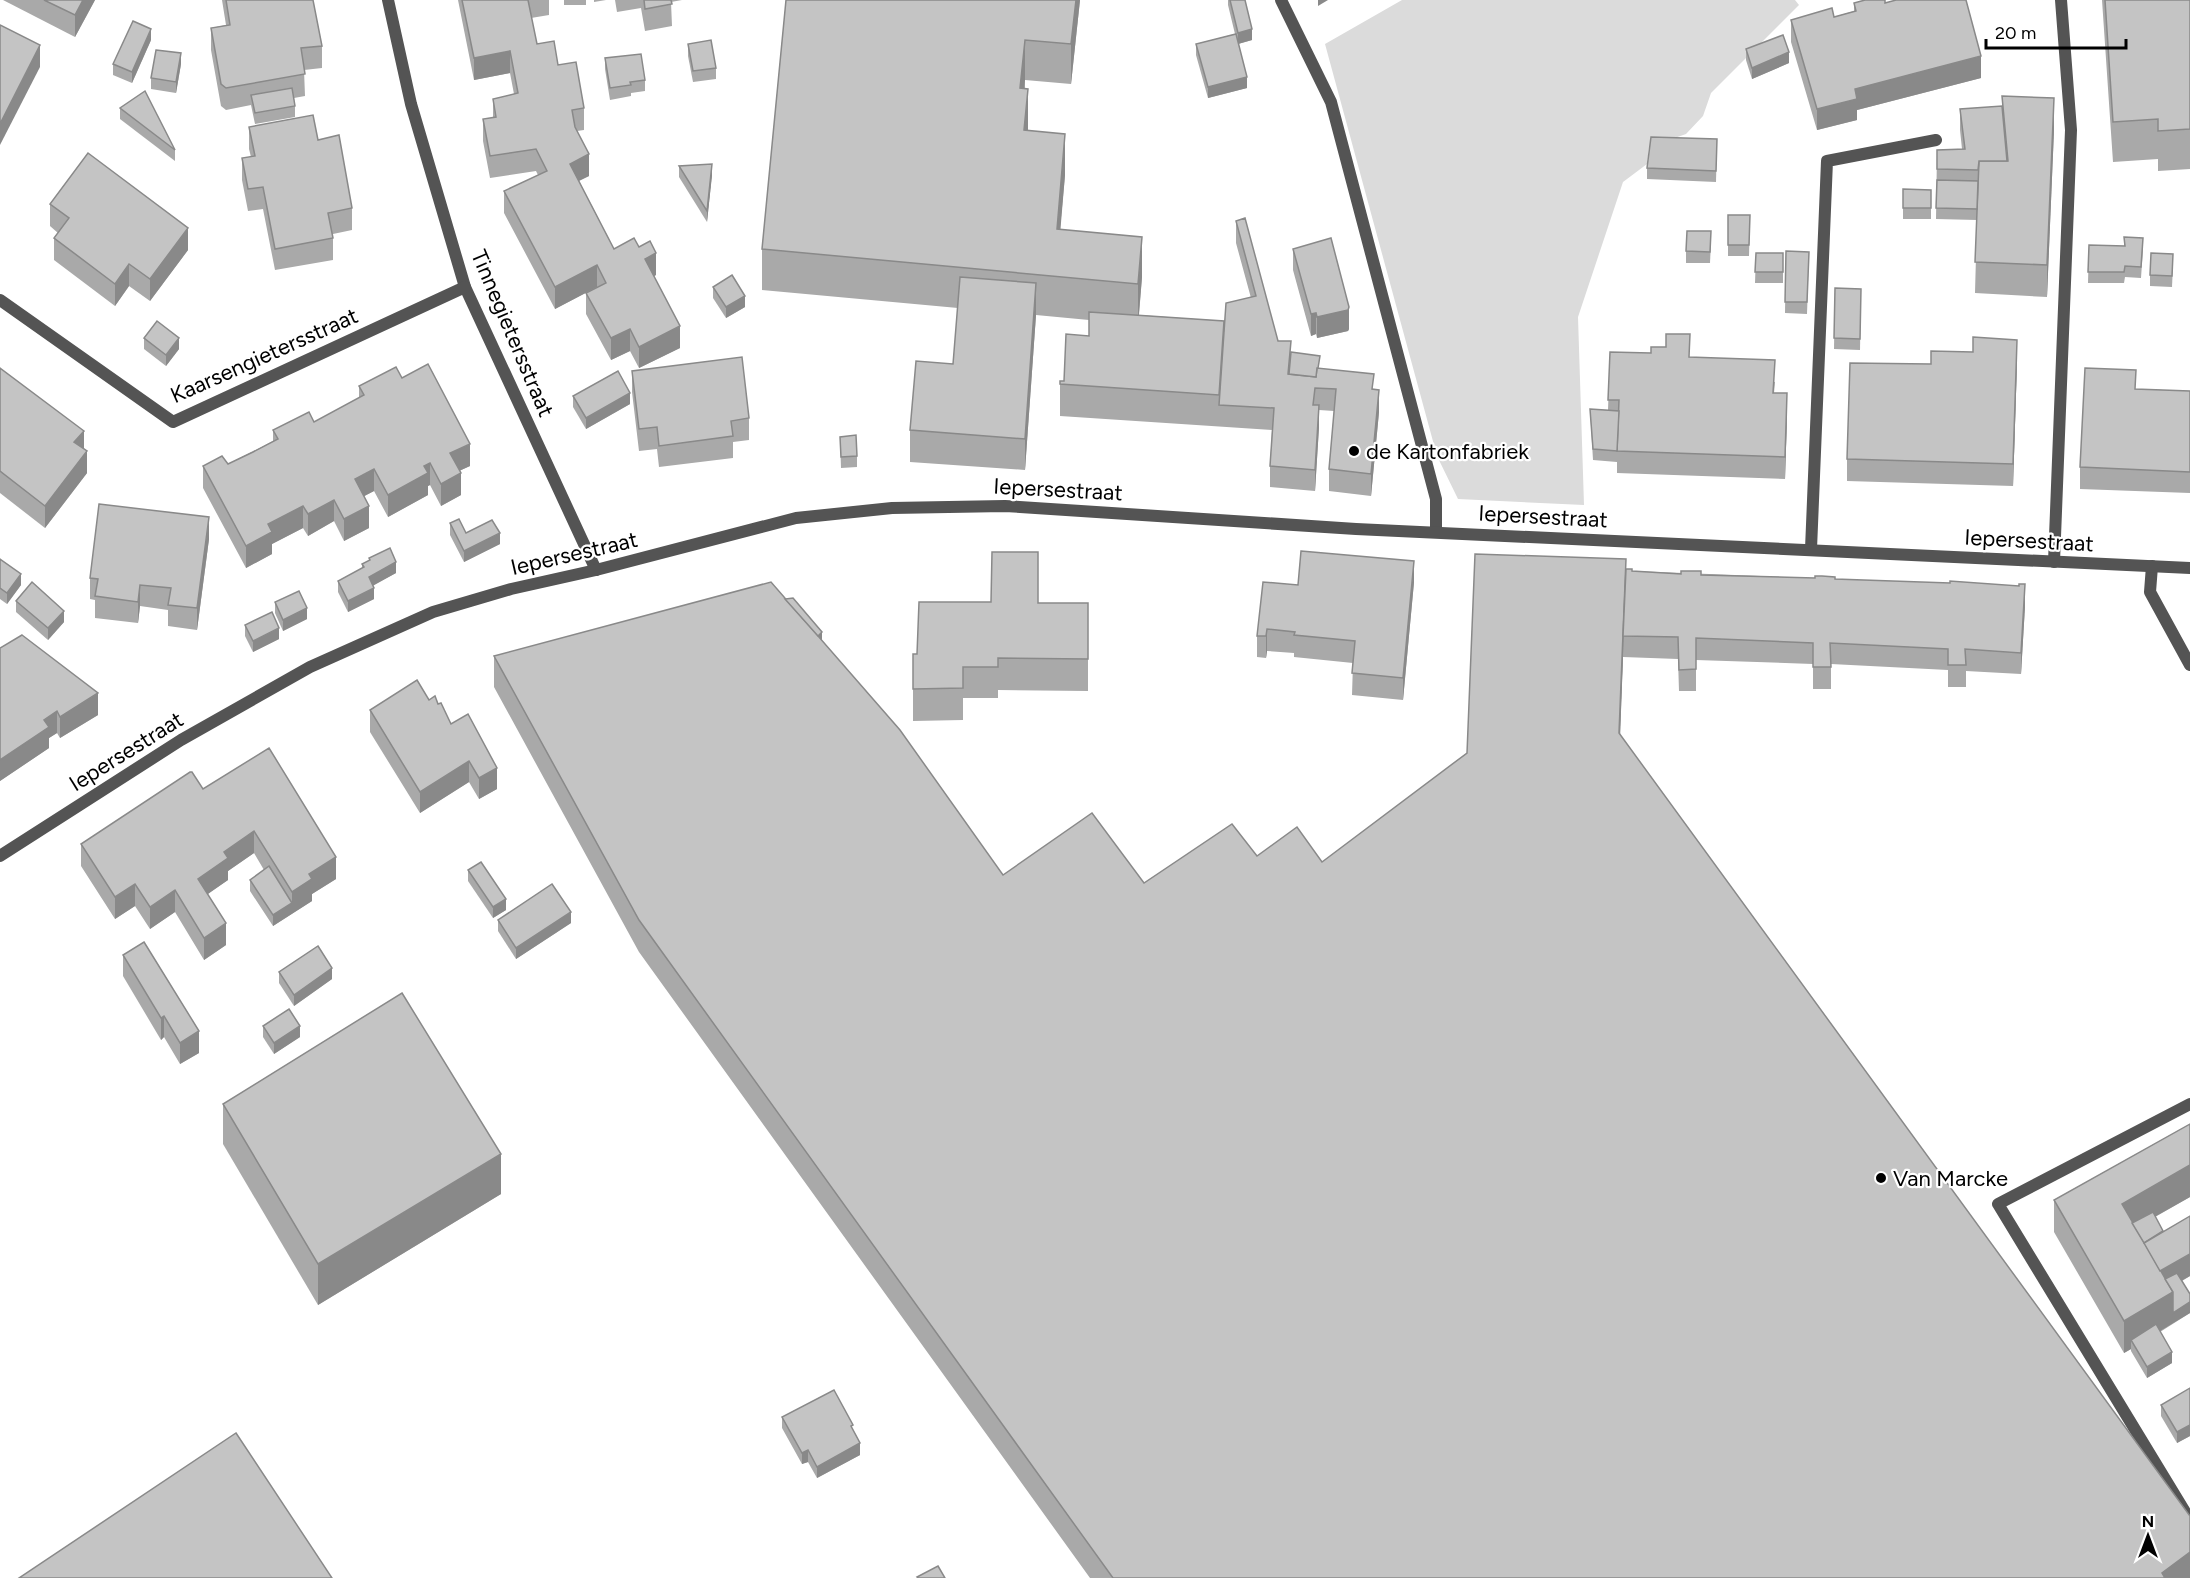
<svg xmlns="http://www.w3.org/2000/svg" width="2190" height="1578" viewBox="0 0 2190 1578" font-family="Figtree,sans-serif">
	<rect width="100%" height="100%" fill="#fff"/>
	<polygon fill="#dbdbdb" points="1402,0 1795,0 1799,5 1711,93 1703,116 1686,134 1649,147 1647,164 1623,182 1578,317 1584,505 1458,499 1437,456 1325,44"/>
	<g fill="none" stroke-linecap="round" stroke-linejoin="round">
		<g stroke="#545454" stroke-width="12">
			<polyline points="1281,0 1331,102 1436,499 1436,532"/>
			<polyline points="1811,549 1827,161 1936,140"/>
			<polyline points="2054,562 2071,130 2061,0"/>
			<polyline points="2190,1104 1998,1204 2190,1520"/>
		</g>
		<g stroke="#545454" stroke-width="12">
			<polyline points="388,0 411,104 465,287 596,570"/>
			<polyline points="0,300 173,422 465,287"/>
			<polyline points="2152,566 2150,592 2190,665"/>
			<polyline points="0,856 181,740 310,667 433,612 511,589 596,570 796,518 892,508 1005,506 1356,529 2190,568"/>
		</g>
	</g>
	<g fill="#a9a9a9">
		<polygon points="3,0 95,0 75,37"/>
		<polygon points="222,0 313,0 322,46 322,68 304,70 305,96 294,98 295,106 295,117 255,124 251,105 226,110 221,106 211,50 211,28 226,25"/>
		<polygon points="458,0 549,0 549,15 531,18 537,44 558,65 584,108 584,130 577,131 589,176 579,181 614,249 639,247 656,275 654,276 680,348 639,368 630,351 611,360 586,314 586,293 597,287 555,309 504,213 504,191 538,175 536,171 490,178 483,141 483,119 493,118 493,99 514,94 510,73 474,80"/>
		<rect x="564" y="0" width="22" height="5"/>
		<polygon points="594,0 606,0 594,2"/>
		<polygon points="615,0 682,0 671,2 672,26 645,31 641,8 617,12"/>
		<polygon points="786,0 1080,0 1071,84 1025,80 1025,89 1028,130 1065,175 1060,229 1142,277 1139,315 1224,321 1251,298 1236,243 1236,221 1278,341 1291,352 1320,369 1374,389 1379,412 1371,496 1329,491 1329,469 1334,411 1319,410 1319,427 1315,491 1270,487 1270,466 1272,430 1060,416 1060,381 1064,381 1089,336 1089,320 1036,315 1025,470 910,462 910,430 953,364 958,308 762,290 762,249"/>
		<polygon points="1228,0 1245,0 1252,40 1238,44 1247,88 1208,98 1196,55 1196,44 1235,34 1228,5"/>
		<polygon points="2102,0 2190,0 2190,169 2158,171 2158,159 2113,162"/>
		<polygon points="1854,3 1885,3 1981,78 1857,110 1857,120 1817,130 1791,42 1791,20 1834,17 1854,11"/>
		<polygon points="151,40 132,83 113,75 113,64"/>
		<polygon points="688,44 716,68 716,79 693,82 688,56"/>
		<polygon points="1746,49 1789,63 1752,79 1746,60"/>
		<polygon points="605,58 645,80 645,91 631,93 631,96 610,100 605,69"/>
		<polygon points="181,64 176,93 151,89 151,78"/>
		<polygon points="2002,96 2054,130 2047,297 1975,293 1977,220 1936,219 1937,150 1962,149 1960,130 1960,109 2002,106"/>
		<polygon points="120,108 175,150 175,161 120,119"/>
		<polygon points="249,127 318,140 352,208 352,230 333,234 333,260 275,270 263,209 248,211 242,180 242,158 251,157 249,149"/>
		<polygon points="1717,139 1716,182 1647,179 1647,168"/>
		<polygon points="679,166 712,175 707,222 679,177"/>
		<polygon points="1903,189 1931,190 1931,219 1903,219"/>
		<polygon points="50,204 188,250 150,301 129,286 115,306 54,260 54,238 58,233 50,226"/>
		<polygon points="1728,215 1750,215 1749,256 1728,256"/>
		<polygon points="2124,237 2143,249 2141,278 2125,277 2124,283 2088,283 2089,245 2124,246"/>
		<polygon points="1711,242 1710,263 1686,263 1686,251"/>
		<polygon points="1293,249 1349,329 1348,331 1317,338 1316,334 1311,336 1293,270"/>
		<polygon points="1786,251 1809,252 1807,314 1785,313"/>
		<polygon points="1756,253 1783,253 1783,283 1755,283"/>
		<polygon points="2173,265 2172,287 2150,286 2150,275"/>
		<polygon points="713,287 745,307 726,318 713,298"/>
		<polygon points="1835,288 1861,289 1860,350 1834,349"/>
		<polygon points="144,338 179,349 166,366 144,349"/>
		<polygon points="1610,352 1690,357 1775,382 1774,393 1787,415 1785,479 1617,473 1617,462 1593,460 1590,409 1608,410"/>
		<polygon points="2017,362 2013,486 1847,481 1847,459 1931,364"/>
		<polygon points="0,368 84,449 87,473 45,528 0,493"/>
		<polygon points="632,371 749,418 749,440 733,442 733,458 659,467 657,449 639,451 632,392"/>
		<polygon points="402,378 470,466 459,471 461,495 441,506 430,485 428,486 428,495 388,517 374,491 364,496 369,528 344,541 334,521 308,536 303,528 272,544 272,554 246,568 203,488 203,466 228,464 273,441 273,430 314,422 359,398 359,386"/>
		<polygon points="2136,389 2190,391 2190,493 2080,489 2080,467"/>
		<polygon points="573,396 630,404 586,429 573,407"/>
		<polygon points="840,437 857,456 857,467 841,468"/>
		<polygon points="450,523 466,533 500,544 464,562 450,535"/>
		<polygon points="209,539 197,630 168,626 168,610 140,606 138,623 95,618 95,600 90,599 90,578"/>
		<polygon points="369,558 396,573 373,585 374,599 348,612 338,592 338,581 362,568 362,564 369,561"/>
		<polygon points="0,559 21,585 7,604 0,599"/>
		<polygon points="1626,569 1632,571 1835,579 2025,606 2021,674 1966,671 1966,687 1948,687 1948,670 1831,664 1831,689 1813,689 1813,664 1696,660 1696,691 1679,691 1678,659 1623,657 1620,735 2190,1578 1090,1578 639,952 494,687 494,656 785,599 822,641 1003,875 1144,883 1257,856 1322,862 1467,753"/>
		<polygon points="1414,582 1403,700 1352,695 1353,663 1294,657 1294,653 1267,651 1266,658 1257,657 1257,636 1298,585"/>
		<polygon points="16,601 64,622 48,640 16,612"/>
		<polygon points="275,602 307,619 283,631 275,613"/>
		<polygon points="1038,603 1088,634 1088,691 998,690 998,698 963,698 963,720 913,721 913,654 917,654"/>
		<polygon points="245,625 279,639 253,652 245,636"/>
		<polygon points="0,648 98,715 60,738 57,733 49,738 49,748 0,781"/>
		<polygon points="429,700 438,704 451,724 497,789 479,799 469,782 420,813 370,732 370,710"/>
		<polygon points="203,789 336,879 312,894 312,901 273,926 250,891 250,880 264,870 254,853 228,871 228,880 207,894 226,945 204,960 175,912 150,929 135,906 115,919 81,866 81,844"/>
		<polygon points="468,870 506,910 493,918 468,881"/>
		<polygon points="498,920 571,923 516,959 498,931"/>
		<polygon points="123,955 199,1053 180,1064 164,1037 161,1040 123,976"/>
		<polygon points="279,972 332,979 294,1006 279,983"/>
		<polygon points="263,1026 300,1037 274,1054 263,1037"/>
		<polygon points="223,1104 501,1194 318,1305 223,1144"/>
		<polygon points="2190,1124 2190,1197 2155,1217 2190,1276 2182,1281 2190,1294 2190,1313 2160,1332 2172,1363 2147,1378 2131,1351 2131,1349 2124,1353 2054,1232 2054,1200"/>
		<polygon points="2161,1405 2190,1436 2177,1443 2161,1416"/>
		<polygon points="782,1417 853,1431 860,1455 817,1478 808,1462 802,1464 782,1428"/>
	</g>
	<g fill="#898989">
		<polygon points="83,0 95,0 75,37 75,15"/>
		<polygon points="1076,0 1080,0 1071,84 1071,44"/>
		<polygon points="1318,0 1328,0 1318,6"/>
		<polygon points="151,29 151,40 132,83 132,72"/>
		<polygon points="1252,29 1252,40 1238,44 1238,33"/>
		<polygon points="1025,40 1025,80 1020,129 1020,88"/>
		<polygon points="40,45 40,67 0,145 0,124"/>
		<polygon points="510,51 510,73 474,80 474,58"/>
		<polygon points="1789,52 1789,63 1752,79 1752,68"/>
		<polygon points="181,53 181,64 176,93 176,82"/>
		<polygon points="1981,56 1981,78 1857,110 1857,120 1817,130 1817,109 1855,89"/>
		<polygon points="1247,77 1247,88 1208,98 1208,87"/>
		<polygon points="1028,89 1028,130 1024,171 1024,130"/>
		<polygon points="2054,98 2054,130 2047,297 2047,265"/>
		<polygon points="1065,134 1065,175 1057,270 1057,229"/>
		<polygon points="589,154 589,176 570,185 570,164"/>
		<polygon points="712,164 712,175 707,222 707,211"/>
		<polygon points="188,228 188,250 150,301 150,279"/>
		<polygon points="1142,237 1142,277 1138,324 1138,284"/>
		<polygon points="656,253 656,275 645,281 645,259"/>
		<polygon points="129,264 129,286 115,306 115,284"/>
		<polygon points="597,265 597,287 555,309 555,287"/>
		<polygon points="1036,283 1036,315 1025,470 1025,439"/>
		<polygon points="745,296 745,307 726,318 726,307"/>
		<polygon points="1349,307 1349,329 1348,331 1317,338 1317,317"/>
		<polygon points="1316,313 1316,334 1311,336 1311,314"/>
		<polygon points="680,326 680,348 639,368 639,347"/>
		<polygon points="630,329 630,351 611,360 611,338"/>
		<polygon points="179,338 179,349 166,366 166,355"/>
		<polygon points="2017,340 2017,362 2013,486 2013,464"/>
		<polygon points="1379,390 1379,412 1371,496 1371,474"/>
		<polygon points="630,393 630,404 586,429 586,418"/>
		<polygon points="1787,393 1787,415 1785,479 1785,457"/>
		<polygon points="1319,405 1319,427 1315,491 1315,470"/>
		<polygon points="84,431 84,453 74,442"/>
		<polygon points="470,444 470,466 450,475 450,453"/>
		<polygon points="87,451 87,473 45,528 45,506"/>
		<polygon points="430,463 430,485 428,486 428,495 388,517 388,495 424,466"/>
		<polygon points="374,469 374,491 355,501 355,479"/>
		<polygon points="461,473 461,495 441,506 441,484"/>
		<polygon points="334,500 334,521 308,536 308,514"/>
		<polygon points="303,506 303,528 272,544 272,554 246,568 246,546 268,524"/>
		<polygon points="369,506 369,528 344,541 344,519"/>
		<polygon points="209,517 209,539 197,630 197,608"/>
		<polygon points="500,533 500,544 464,562 464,551"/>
		<polygon points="1626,559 1623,657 1619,765 1619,733"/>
		<polygon points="1414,561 1414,582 1403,700 1403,678"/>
		<polygon points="396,562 396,573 369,588 369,577"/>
		<polygon points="21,574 21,585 7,604 7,593"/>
		<polygon points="2025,584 2025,606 2021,674 2021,653"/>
		<polygon points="140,585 140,606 138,623 138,602"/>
		<polygon points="374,588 374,599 348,612 348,601"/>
		<polygon points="307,608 307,619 283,631 283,620"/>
		<polygon points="64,611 64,622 48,640 48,628"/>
		<polygon points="279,628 279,639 253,652 253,641"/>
		<polygon points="1267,629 1267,651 1266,658 1266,636"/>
		<polygon points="822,632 822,643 807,644"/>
		<polygon points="98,693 98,715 60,738 60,717"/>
		<polygon points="57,711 57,733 49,738 49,748 0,781 0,760 44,720"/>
		<polygon points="469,761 469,782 420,813 420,792"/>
		<polygon points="497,768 497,789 479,799 479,778"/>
		<polygon points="254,831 254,853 228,871 228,880 198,901 198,879 224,852"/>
		<polygon points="336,857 336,879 312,894 312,901 273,926 273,915 292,903 292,892 309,874"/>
		<polygon points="135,884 135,906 115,919 115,897"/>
		<polygon points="175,890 175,912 150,929 150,907"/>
		<polygon points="506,899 506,910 493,918 493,907"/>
		<polygon points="571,912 571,923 516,959 516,948"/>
		<polygon points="226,923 226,945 204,960 204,938"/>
		<polygon points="332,968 332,979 294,1006 294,995"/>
		<polygon points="164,1016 164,1037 161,1040 161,1018"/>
		<polygon points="300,1026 300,1037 274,1054 274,1043"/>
		<polygon points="199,1031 199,1053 180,1064 180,1043"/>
		<polygon points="501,1154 501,1194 318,1305 318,1264"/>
		<polygon points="2190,1165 2190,1197 2133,1229 2122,1204"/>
		<polygon points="2190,1254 2190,1276 2161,1292 2156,1273"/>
		<polygon points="2173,1292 2190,1302 2190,1313 2135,1346 2131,1340 2131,1349 2124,1353 2124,1321"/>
		<polygon points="2172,1352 2172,1363 2147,1378 2147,1367"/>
		<polygon points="2190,1425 2190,1436 2177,1443 2177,1432"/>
		<polygon points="860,1443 860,1455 817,1478 817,1467"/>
		<polygon points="808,1450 808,1462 802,1464 802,1453"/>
		<polygon points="2190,1552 2190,1578 2162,1578 2162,1573"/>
	</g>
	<g fill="#c4c4c4" stroke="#898989" stroke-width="1.5">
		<polygon points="44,0 83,0 75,15"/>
		<polygon points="226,0 313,0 322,46 301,48 305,74 226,88 221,84 211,28 230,25"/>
		<polygon points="462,0 528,0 537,44 554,41 558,65 576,62 584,108 572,110 575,127 589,154 570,164 614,249 634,238 639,247 650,241 656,253 645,259 680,326 639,347 630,329 611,338 586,293 606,283 597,265 555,287 504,191 547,171 536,149 490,156 483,119 496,117 493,99 518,93 510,51 474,58"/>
		<polygon points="644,0 671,0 672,4 645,9"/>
		<polygon points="786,0 1076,0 1071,44 1025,40 1020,88 1028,89 1024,130 1065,134 1057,229 1142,237 1138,284 762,249"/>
		<polygon points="1230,0 1245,0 1252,29 1238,33"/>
		<polygon points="1865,0 1885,0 1885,3 1896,0 1966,0 1981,56 1855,89 1857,99 1817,109 1791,20 1832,8 1834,17 1856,11 1854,3"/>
		<polygon points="2105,0 2190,0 2190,129 2158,131 2158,119 2113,122"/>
		<polygon points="133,21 151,29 132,72 113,64"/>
		<polygon points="0,25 40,45 0,124"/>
		<polygon points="1236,34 1247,77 1208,87 1196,44"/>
		<polygon points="1783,35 1789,52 1752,68 1746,49"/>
		<polygon points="711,40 716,68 693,71 688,44"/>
		<polygon points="156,50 181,53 176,82 151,78"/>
		<polygon points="641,54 645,80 630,82 631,85 610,88 605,58"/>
		<polygon points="292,88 295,106 255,113 251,95"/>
		<polygon points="145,91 175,150 120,108"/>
		<polygon points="2002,96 2054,98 2047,265 1975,262 1979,161 2008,161"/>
		<polygon points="2002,106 2007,161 1979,161 1978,170 1937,169 1937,150 1965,149 1960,109"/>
		<polygon points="313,115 318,140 339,135 352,208 328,213 333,238 275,249 263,187 248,189 242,158 255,156 249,127"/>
		<polygon points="1651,137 1717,139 1716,171 1647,168"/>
		<polygon points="88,153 188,228 150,279 129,264 115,284 54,238 69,218 50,204"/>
		<polygon points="712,164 707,211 679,166"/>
		<polygon points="1937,180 1978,181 1977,209 1936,208"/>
		<polygon points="1903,189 1931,190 1931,208 1903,208"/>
		<polygon points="1728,215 1750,215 1749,245 1728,245"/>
		<polygon points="1245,218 1278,341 1291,341 1288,374 1316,377 1317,368 1374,374 1372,389 1379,390 1371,474 1329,469 1336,389 1315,388 1313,405 1319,405 1315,470 1270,466 1274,408 1219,405 1226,303 1256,296 1236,221"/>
		<polygon points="1687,231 1711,231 1710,252 1686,251"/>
		<polygon points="2124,237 2143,238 2141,267 2125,266 2124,272 2088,272 2089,245 2125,246"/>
		<polygon points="1331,238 1349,307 1348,310 1317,317 1316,313 1311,314 1293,249"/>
		<polygon points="1786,251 1809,252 1807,302 1785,302"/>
		<polygon points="1756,253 1783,253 1783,272 1755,272"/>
		<polygon points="2151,253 2173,254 2172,276 2150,275"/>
		<polygon points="732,275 745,296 726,307 713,287"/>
		<polygon points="960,277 1036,283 1025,439 910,430 916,361 953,364"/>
		<polygon points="1835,288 1861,289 1860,339 1834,338"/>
		<polygon points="1089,312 1224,321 1219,395 1060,384 1060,381 1064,381 1066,334 1089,336"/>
		<polygon points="157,321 179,338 166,355 144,338"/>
		<polygon points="1666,334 1690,334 1689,357 1775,360 1773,393 1787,393 1785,457 1617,451 1619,400 1608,400 1610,352 1651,353 1651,347 1666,347"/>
		<polygon points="1973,337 2017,340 2013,464 1847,459 1850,363 1931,364 1931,351 1973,352"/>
		<polygon points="1291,352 1320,356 1318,368 1317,368 1316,377 1289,374"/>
		<polygon points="742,357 749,418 731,421 733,436 659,446 657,427 639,429 632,371"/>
		<polygon points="428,364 470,444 450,453 461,473 441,484 430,463 424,466 428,473 388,495 374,469 355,479 369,506 344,519 334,500 308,514 303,506 268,524 272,532 246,546 203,466 222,456 228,464 253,452 278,439 273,430 309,412 314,422 364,395 359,386 396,367 402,378"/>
		<polygon points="0,368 84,431 74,442 87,451 45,506 0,471"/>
		<polygon points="2085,368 2136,370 2135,389 2190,391 2190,472 2080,467"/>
		<polygon points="618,371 630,393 586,418 573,396"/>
		<polygon points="1590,409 1619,411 1617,451 1593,449"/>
		<polygon points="856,435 857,456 841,457 840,437"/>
		<polygon points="99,504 209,517 197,608 168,605 171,588 140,585 138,602 95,596 98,579 90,578"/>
		<polygon points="459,519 466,533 492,520 500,533 464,551 450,523"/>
		<polygon points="390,548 396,562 369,577 374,588 348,601 338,581 364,567 362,564 370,560 369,558"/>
		<polygon points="1301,551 1414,561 1403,678 1352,673 1355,641 1294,635 1295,632 1267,629 1266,636 1257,636 1263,582 1298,585"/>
		<polygon points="992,552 1038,552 1038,603 1088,603 1088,659 998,658 998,667 963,667 963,688 913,689 913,654 917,654 919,602 991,602"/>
		<polygon points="1475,554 1626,559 1619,733 2190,1516 2190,1552 2162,1573 2165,1578 1113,1578 639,920 494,656 771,582 900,730 1003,875 1092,813 1144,883 1232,824 1257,856 1297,827 1322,862 1467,753"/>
		<polygon points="0,559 21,574 7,593 0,588"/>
		<polygon points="1626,569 1632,569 1632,571 1681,574 1681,571 1701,571 1701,575 1815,578 1815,576 1822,576 1835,577 1835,579 1950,583 1950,581 2019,586 2019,584 2025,584 2021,653 1965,649 1966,665 1948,665 1948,649 1830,643 1831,667 1813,667 1813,643 1696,638 1696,669 1679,670 1678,637 1623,636"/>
		<polygon points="32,582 64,611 48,628 16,601"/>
		<polygon points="299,591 307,608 283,620 275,602"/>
		<polygon points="793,598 822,632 818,636 785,599"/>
		<polygon points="272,612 279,628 253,641 245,625"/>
		<polygon points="22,635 98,693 60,717 57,711 44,720 49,727 0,760 0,648"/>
		<polygon points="417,680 429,700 435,696 438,704 441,703 451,724 468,714 497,768 479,778 469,761 420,792 370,710"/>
		<polygon points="269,748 336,857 309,874 312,879 292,892 254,831 224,852 228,858 198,879 226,923 204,938 175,890 150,907 135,884 115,897 81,844 190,772 192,772 203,789"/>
		<polygon points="481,862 506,899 493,907 468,870"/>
		<polygon points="269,866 292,903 273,915 250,880"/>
		<polygon points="552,884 571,912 516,948 498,920"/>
		<polygon points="144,942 199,1031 180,1043 164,1016 161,1018 123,955"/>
		<polygon points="318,946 332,968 294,995 279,972"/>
		<polygon points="402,993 501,1154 318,1264 223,1104"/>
		<polygon points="289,1009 300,1026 274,1043 263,1026"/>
		<polygon points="2190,1124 2190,1165 2122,1204 2173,1292 2124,1321 2054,1200"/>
		<polygon points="2153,1212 2163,1231 2144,1243 2132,1223"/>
		<polygon points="2190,1216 2190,1254 2160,1271 2144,1243"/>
		<polygon points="2177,1273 2190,1294 2190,1302 2173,1313 2173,1292 2165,1279"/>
		<polygon points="2156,1324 2172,1352 2147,1367 2131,1340"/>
		<polygon points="2190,1388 2190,1425 2177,1432 2161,1405"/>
		<polygon points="834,1390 853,1425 851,1426 860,1443 817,1467 808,1450 802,1453 782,1417"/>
		<polygon points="236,1433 332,1578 19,1578"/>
		<polygon points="938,1566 945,1578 918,1578 917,1577"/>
	</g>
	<g fill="#000" stroke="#fff" stroke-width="2">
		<circle cx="1354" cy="451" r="6"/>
		<circle cx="1881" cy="1178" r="6"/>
	</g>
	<g text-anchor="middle" stroke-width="4.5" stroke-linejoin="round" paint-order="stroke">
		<g font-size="22" fill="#000" stroke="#fff">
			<text transform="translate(513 333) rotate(67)" y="8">Tinnegietersstraat</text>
			<text transform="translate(264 355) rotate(-24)" y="8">Kaarsengietersstraat</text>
			<text transform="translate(1058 489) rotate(3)" y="8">Iepersestraat</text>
			<text transform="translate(1543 516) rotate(3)" y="8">Iepersestraat</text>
			<text transform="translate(2029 540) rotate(3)" y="8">Iepersestraat</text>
			<text transform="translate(574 553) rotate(-13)" y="8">Iepersestraat</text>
			<text transform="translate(126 751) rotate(-32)" y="8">Iepersestraat</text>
		</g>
		<g font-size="22" fill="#000" stroke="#fff" text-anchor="start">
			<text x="1366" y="459">de Kartonfabriek</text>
			<text x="1893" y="1186">Van Marcke</text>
		</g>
	</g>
	<g transform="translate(2148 1536)" stroke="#ffffff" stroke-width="4.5" paint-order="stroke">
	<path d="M0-4.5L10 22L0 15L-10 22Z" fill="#000000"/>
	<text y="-9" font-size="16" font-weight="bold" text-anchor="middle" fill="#000000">N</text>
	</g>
	<path d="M1986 39v9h140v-9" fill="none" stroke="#000000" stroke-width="3"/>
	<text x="1995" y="39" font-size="18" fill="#000000" stroke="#ffffff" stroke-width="4.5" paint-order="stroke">20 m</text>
</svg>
